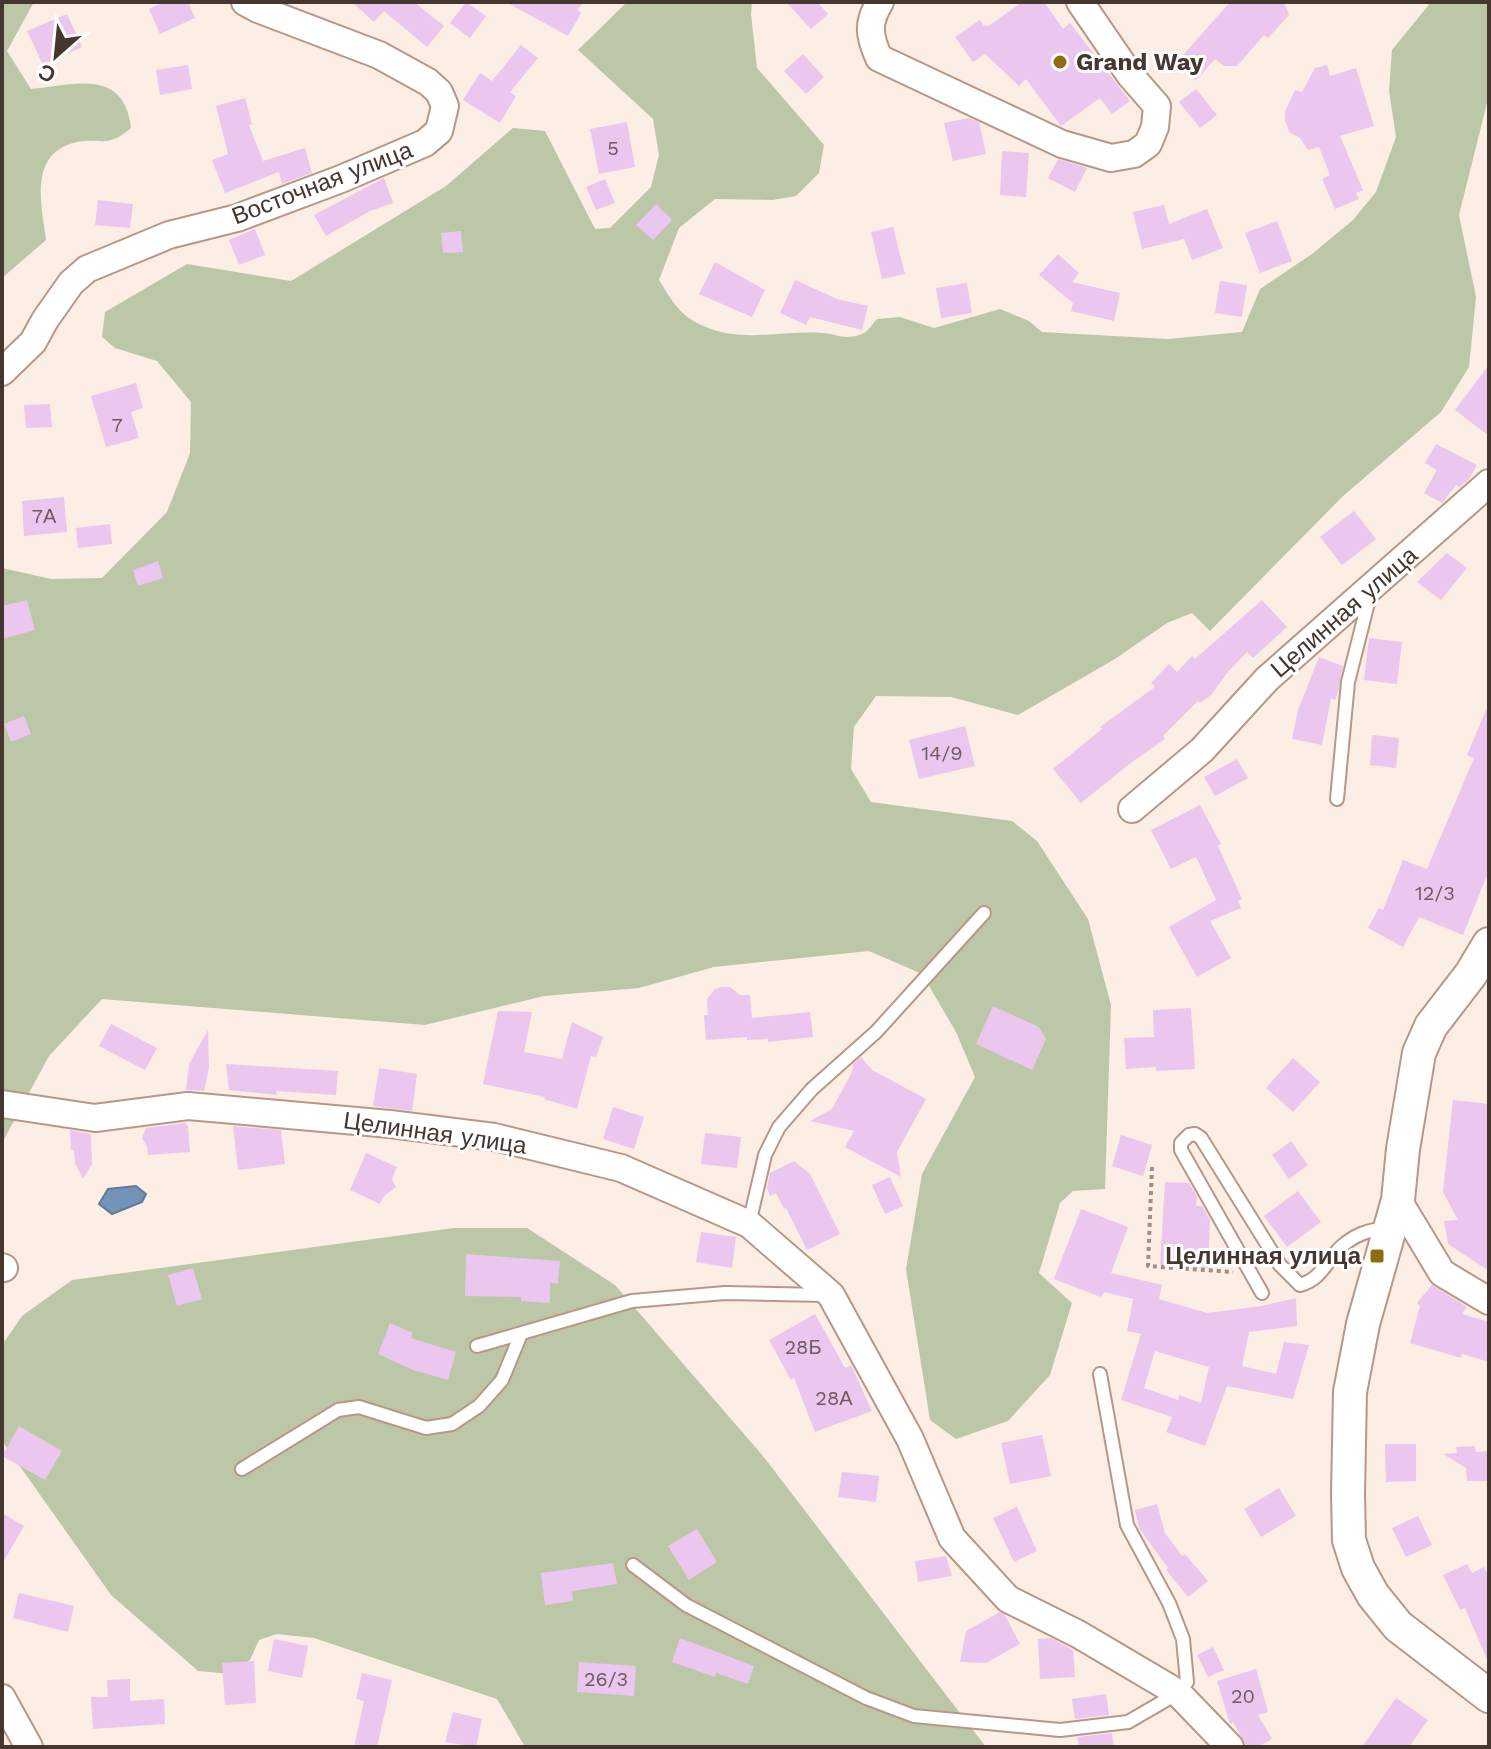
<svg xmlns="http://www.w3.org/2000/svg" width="1491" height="1749" viewBox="0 0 1491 1749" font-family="'Work Sans',sans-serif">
	<rect width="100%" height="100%" fill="#fcede5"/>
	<g fill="#bcc7a8">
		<path d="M2,2h32l-27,49 24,38c43,-4 93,-22 100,39 -25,22 -31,8 -58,15 -45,13 -31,64 -27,97l-44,38z"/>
		<path d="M627,2h125l-1,12 6,54 67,77 -5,28 -23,23 -23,4 -58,-1 -36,29 -20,52c14,22 21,37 47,47 37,16 78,3 117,6 13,1 22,7 36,2 8,-2 12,-9 18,-16l23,-2 34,11 66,-19 29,12 13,11 126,7 74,-7 18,-43 52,-35 41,-34 23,-28 20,-55 -7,-46 3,-41 39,-48h58v93l-30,120 17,82 -7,70 -28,45 -99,85 -132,134 -18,-18 -25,10 -52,36 -97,56 -67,-18 -75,-1 -22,31 -3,42 20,33 141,19 25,20 51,78 23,86 -6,184 -32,2 -13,12 -21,70 33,30 -22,72 -42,46 -52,18 -26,-19 -24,-151 16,-95 53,-97 -19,-45 -34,-58 -53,-23 -155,16 -75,21 -95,8 -119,29 -323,-26 -53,57 -47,87v-575l49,11 51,-1 65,-66 23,-59 1,-51 -34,-41 -42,-13 -13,-11 3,-25 82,-48 104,17 155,-95 67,-58 32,3 50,98 15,-1 41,-41 8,-32 -6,-36 -75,-69z"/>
		<polygon points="454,1228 527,1228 615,1285 763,1456 986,1747 525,1747 497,1699 314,1638 277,1634 259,1640 250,1660 232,1674 198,1671 111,1595 2,1441 2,1345 22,1316 72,1280"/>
	</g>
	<polygon fill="#7394b9" stroke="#657890" stroke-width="2" points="136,1186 146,1194 142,1202 112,1214 99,1204 108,1189"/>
	<g fill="#ebc6ee" fill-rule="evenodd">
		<polygon points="164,2 188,2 195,18 160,34 149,9"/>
		<polygon points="352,2 414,2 444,26 427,47 384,11 374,22"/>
		<polygon points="466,2 486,16 470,38 450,23"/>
		<polygon points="506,2 584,2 577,10 581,13 568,36"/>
		<polygon points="786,2 817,2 828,14 811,29"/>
		<polygon points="1022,2 1044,2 1063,29 1070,23 1130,101 1112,114 1100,98 1061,126 1026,79 1019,86 985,54 973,62 955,37 980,20 984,26 990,25"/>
		<polygon points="1230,2 1284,2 1289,15 1268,38 1264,35 1237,66 1224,66 1215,59 1196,80 1176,63"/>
		<polygon points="67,14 82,47 43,65 27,31"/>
		<polygon points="521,45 538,58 510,92 516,96 500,123 463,100 480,73 492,81"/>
		<polygon points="803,54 824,77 806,94 784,71"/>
		<polygon points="188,65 192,89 160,95 156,70"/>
		<polygon points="1327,65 1330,76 1356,68 1374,126 1340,136 1363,190 1356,193 1359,199 1335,209 1322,179 1330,175 1319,147 1308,150 1300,138 1289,132 1285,120 1285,112 1295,90 1302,92 1315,68"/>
		<polygon points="1196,89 1217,115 1200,128 1179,102"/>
		<polygon points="245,98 252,124 249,125 263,161 305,148 312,173 282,184 279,172 225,193 212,160 228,154 216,106"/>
		<polygon points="969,118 979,122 986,154 953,161 944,123"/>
		<polygon points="627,122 635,167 599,174 590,129"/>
		<polygon points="1002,151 1029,153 1026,197 1000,195"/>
		<polygon points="1058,159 1087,168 1075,192 1048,178"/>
		<polygon points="384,178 393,203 370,211 326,236 314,215"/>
		<polygon points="605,179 615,203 596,210 586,187"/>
		<polygon points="98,200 133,204 130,228 95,225"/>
		<polygon points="656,204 672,220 653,240 636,225"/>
		<polygon points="1164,205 1169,224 1207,209 1223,248 1192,260 1184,239 1142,249 1133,212"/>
		<polygon points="1277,221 1292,261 1260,273 1245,233"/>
		<polygon points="893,227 905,274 882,279 871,232"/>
		<polygon points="255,229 265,255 239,265 229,240"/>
		<polygon points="461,231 463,252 443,253 441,233"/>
		<polygon points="1058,254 1079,273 1072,282 1120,293 1114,321 1071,311 1073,303 1039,275"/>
		<polygon points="715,262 765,290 752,317 699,294"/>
		<polygon points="795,280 837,299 868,306 862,330 810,317 806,325 780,313"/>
		<polygon points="1220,281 1247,285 1242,317 1215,313"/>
		<polygon points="967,283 972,313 941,318 936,288"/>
		<polygon points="1489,365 1489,436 1455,410"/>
		<polygon points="136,383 143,408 131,412 139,438 106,447 91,396"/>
		<polygon points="50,404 52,427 26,428 24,405"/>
		<polygon points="1436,444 1477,465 1469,479 1460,487 1456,485 1442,503 1424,493 1437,470 1425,463"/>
		<polygon points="64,497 67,532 24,536 22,501"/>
		<polygon points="1354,511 1376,539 1342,565 1320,537"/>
		<polygon points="110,524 112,544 78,548 76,528"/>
		<polygon points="1447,553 1467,568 1441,600 1417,582"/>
		<polygon points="158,561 163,578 138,586 133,570"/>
		<polygon points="27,600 35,630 2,639 2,606"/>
		<polygon points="1262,600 1287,627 1253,658 1247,652 1227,673 1211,695 1200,703 1198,701 1163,736 1165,739 1128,765 1081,803 1053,769 1102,729 1100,727 1155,687 1151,683 1169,664 1177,672 1192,656 1195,659"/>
		<polygon points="1369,638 1402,642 1397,684 1364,680"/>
		<polygon points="1319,657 1343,666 1338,692 1335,700 1331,698 1322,745 1292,739 1298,710"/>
		<polygon points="1489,703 1489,870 1463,935 1419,917 1403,947 1368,928 1379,908 1383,910 1403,860 1427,869 1474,758 1467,755"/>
		<polygon points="24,716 31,734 11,742 4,724"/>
		<polygon points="965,726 975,766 919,779 909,740"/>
		<polygon points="1372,735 1399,738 1396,768 1370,765"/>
		<polygon points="1237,759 1248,778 1215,796 1204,777"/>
		<polygon points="1200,805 1221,844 1218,846 1242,899 1238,901 1241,908 1210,921 1231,958 1197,977 1169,927 1216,900 1196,857 1171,869 1151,830"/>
		<polygon points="721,987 730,987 740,995 750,995 752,1018 810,1012 813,1037 768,1042 768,1039 747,1040 747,1037 706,1040 704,1015 708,1015 707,999 714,990"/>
		<polygon points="993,1006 1039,1027 1046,1039 1032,1070 976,1044"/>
		<polygon points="1191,1008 1195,1069 1156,1071 1156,1067 1126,1069 1124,1038 1154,1037 1153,1010"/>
		<polygon points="498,1011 532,1012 524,1052 562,1059 572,1022 603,1037 596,1057 591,1056 577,1109 544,1099 545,1097 483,1084"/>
		<polygon points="111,1024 157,1048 145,1070 99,1046"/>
		<polygon points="208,1030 209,1068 204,1091 186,1090 189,1064"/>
		<polygon points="861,1057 872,1070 926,1099 897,1152 901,1177 845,1147 854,1131 810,1121 832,1109 852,1072 853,1064"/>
		<polygon points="1293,1058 1320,1082 1293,1112 1266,1088"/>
		<polygon points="226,1064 338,1071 336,1095 276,1091 277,1095 229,1090"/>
		<polygon points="379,1068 417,1074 412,1111 373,1106"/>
		<polygon points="1453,1100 1489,1104 1489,1271 1448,1244 1444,1221 1458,1220 1443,1192"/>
		<polygon points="613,1107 644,1117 634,1149 603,1139"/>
		<polygon points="185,1123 188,1126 190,1152 148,1155 147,1147 142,1138 146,1128"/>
		<polygon points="233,1126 281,1130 285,1164 238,1170"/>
		<polygon points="70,1130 91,1134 92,1164 83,1179 75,1163 74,1150 71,1150"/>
		<polygon points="705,1133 741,1137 737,1168 701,1164"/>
		<polygon points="1121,1135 1152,1145 1143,1176 1112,1166"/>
		<polygon points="1291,1141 1308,1165 1289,1179 1272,1155"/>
		<polygon points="366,1153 397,1167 392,1179 396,1187 384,1196 380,1204 350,1190"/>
		<polygon points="794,1161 810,1174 840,1234 807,1250 786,1208 784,1209 776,1193 770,1196 767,1188 770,1173"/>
		<polygon points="890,1177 903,1206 885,1214 872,1185"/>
		<polygon points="1165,1182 1189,1183 1197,1196 1196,1206 1202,1206 1210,1220 1208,1268 1160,1265"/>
		<polygon points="1298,1191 1321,1222 1287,1247 1264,1216"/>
		<path d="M1081,1209l47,18 -17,46 51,12 -3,14 48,14 55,-7 34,-8 1,28 -48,6 -7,34 34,8 8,-32 25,3 -16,54 -66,-13 -22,60 -39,-14 6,-15 -51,-17 20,-66 -14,-3 6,-32 -29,-7 -3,5 -47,-18zM1155,1351l54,16 -8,36 -22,-8 -1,5 -34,-12z"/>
		<polygon points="701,1232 736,1237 732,1268 696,1262"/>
		<polygon points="466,1254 560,1261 558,1284 550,1283 550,1303 521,1301 521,1297 465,1296"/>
		<polygon points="193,1268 202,1299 177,1306 168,1275"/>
		<polygon points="1432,1285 1467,1307 1462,1314 1489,1322 1489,1362 1462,1354 1461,1358 1410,1343 1420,1306 1417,1303"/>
		<polygon points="815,1314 845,1368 851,1365 872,1411 815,1432 794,1378 791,1380 769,1340"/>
		<polygon points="390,1323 413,1333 411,1338 456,1352 448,1380 413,1370 378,1354"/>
		<polygon points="19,1426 62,1451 45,1480 2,1456"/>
		<polygon points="1042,1435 1051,1476 1010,1484 1001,1443"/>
		<polygon points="1385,1444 1416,1444 1416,1481 1386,1482"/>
		<polygon points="1475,1446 1476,1452 1487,1451 1489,1481 1467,1481 1466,1468 1443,1454 1457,1453 1456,1447"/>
		<polygon points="842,1472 879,1476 876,1502 838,1497"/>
		<polygon points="1279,1488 1296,1516 1261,1537 1244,1509"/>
		<polygon points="1157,1504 1165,1533 1182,1556 1185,1554 1208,1581 1188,1597 1166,1570 1168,1568 1139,1528 1135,1510"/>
		<polygon points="1017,1507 1037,1551 1014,1562 993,1518"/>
		<polygon points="2,1513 24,1526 2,1564"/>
		<polygon points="1418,1516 1432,1545 1406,1557 1392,1528"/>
		<polygon points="697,1529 717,1562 689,1580 668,1546"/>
		<polygon points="946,1556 952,1576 918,1582 915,1561"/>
		<polygon points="613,1563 617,1584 572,1591 573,1601 545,1605 541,1573"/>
		<polygon points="1467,1564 1472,1573 1484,1567 1489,1578 1489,1664 1465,1608 1460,1610 1443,1575"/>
		<polygon points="19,1593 74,1606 68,1632 13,1618"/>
		<polygon points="1000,1612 1005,1615 1020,1644 986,1663 960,1662 966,1631"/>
		<polygon points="680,1638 754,1666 748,1684 716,1673 715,1677 672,1662"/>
		<polygon points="1051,1638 1073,1650 1075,1677 1040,1679 1038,1639"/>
		<polygon points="274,1639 308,1646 302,1678 268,1671"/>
		<polygon points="1213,1647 1224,1670 1208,1677 1197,1655"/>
		<polygon points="254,1661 256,1703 225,1705 222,1663"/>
		<polygon points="579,1662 636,1666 634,1696 577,1692"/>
		<polygon points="1256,1669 1268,1712 1258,1715 1272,1739 1258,1747 1247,1747 1233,1722 1230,1724 1217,1681"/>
		<polygon points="362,1673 392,1680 377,1747 354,1747 364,1701 356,1699"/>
		<polygon points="130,1679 130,1701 164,1699 165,1724 93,1729 91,1697 108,1697 107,1680"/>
		<polygon points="1106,1694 1109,1715 1075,1719 1072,1699"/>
		<polygon points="1396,1698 1428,1720 1409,1747 1362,1747"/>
		<polygon points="453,1712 482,1719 476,1747 445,1742"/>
		<polygon points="1112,1733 1114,1747 1079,1747 1077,1737"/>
	</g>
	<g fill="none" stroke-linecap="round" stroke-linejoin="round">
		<defs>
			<g id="service">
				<polyline points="1337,799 1348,682 1370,595"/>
				<polyline points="749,1224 765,1155 779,1127 812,1089 876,1032 984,913"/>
				<path d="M1262,1293l-81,-143v-7l8,-8 6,-1 6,4 79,127 20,20c22,-6 26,-24 41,-38 13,-12 27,-17 46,-19"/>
				<polyline points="477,1346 632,1301 725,1293 824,1295"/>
				<polyline points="242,1469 338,1410 359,1407 426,1428 452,1424 479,1406 502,1380 521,1334"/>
				<polyline points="633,1565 686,1605 866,1698 914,1716 1060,1730 1128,1722 1178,1693 1187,1682 1183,1639 1169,1603 1127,1525 1100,1374"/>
			</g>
			<g id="minor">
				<path d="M880,2c-13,21 -11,34 -1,56l183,86 49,14 23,-4 14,-10 7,-17 2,-21 -27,-31 -50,-73"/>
				<polyline points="2,372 33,342 45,320 71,283 87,269 169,235 237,218 341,179 425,143 439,131 445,106 439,92 428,82 379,55 258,9 245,2"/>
				<polyline points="1132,809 1202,750 1267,679 1489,483"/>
				<polyline points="2,1104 95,1118 188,1106 390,1124 494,1137 621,1168 749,1224 831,1295 910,1439 952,1538 1008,1599 1078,1634 1178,1693 1230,1747"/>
				<polyline points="1398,1200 1442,1273 1489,1301"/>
				<polyline points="2,1267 4,1268"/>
				<polyline points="2,1698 29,1747"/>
			</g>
			<polyline id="tertiary" points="1489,944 1471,974 1431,1026 1419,1053 1403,1149 1398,1200 1363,1324 1350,1392 1348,1494 1349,1540 1358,1568 1373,1595 1398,1626 1489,1696"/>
		</defs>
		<use href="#service" stroke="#b99785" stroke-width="16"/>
		<use href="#minor" stroke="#b99785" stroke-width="30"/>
		<use href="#tertiary" stroke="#b99785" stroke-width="36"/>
		<polyline stroke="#9d8e86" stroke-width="4" stroke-dasharray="4 4" stroke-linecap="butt" points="1152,1167 1148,1266 1233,1272"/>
		<use href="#service" stroke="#fff" stroke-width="12"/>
		<use href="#minor" stroke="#fff" stroke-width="26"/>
		<use href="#tertiary" stroke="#fff" stroke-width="32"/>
	</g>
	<g fill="#8f6d11" stroke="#fefefe" stroke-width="3">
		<circle cx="1060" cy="62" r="8"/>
		<rect x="1369" y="1248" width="16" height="16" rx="4"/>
	</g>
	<g text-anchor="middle" stroke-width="6" stroke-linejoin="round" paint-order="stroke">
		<g font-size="20" fill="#6e5b5f">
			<text x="613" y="155">5</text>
			<text x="117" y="432">7</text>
			<text x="44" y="523">7А</text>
			<text x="942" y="760">14/9</text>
			<text x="1435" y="900">12/3</text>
			<text x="803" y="1354">28Б</text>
			<text x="834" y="1405">28А</text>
			<text x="606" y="1686">26/3</text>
			<text x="1243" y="1703">20</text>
		</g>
		<g font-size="24" font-weight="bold" fill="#45372f" stroke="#fefefe" text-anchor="start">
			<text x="1076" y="70">Grand Way</text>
			<text x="1361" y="1264" text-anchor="end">Целинная улица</text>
		</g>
		<g font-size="24" fill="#45372f" stroke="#fefefe">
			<text transform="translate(322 183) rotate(-21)" y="8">Восточная улица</text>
			<text transform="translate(1344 612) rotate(-41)" y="8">Целинная улица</text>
			<text transform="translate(435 1133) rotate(8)" y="8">Целинная улица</text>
		</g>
	</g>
	<rect width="1491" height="1749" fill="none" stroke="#45372f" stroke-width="8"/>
	<g transform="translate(56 56) rotate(207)" stroke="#fefefe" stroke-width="6" paint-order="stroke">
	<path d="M0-6L14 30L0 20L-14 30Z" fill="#45372f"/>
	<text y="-12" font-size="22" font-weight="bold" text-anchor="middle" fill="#45372f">С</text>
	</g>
</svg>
